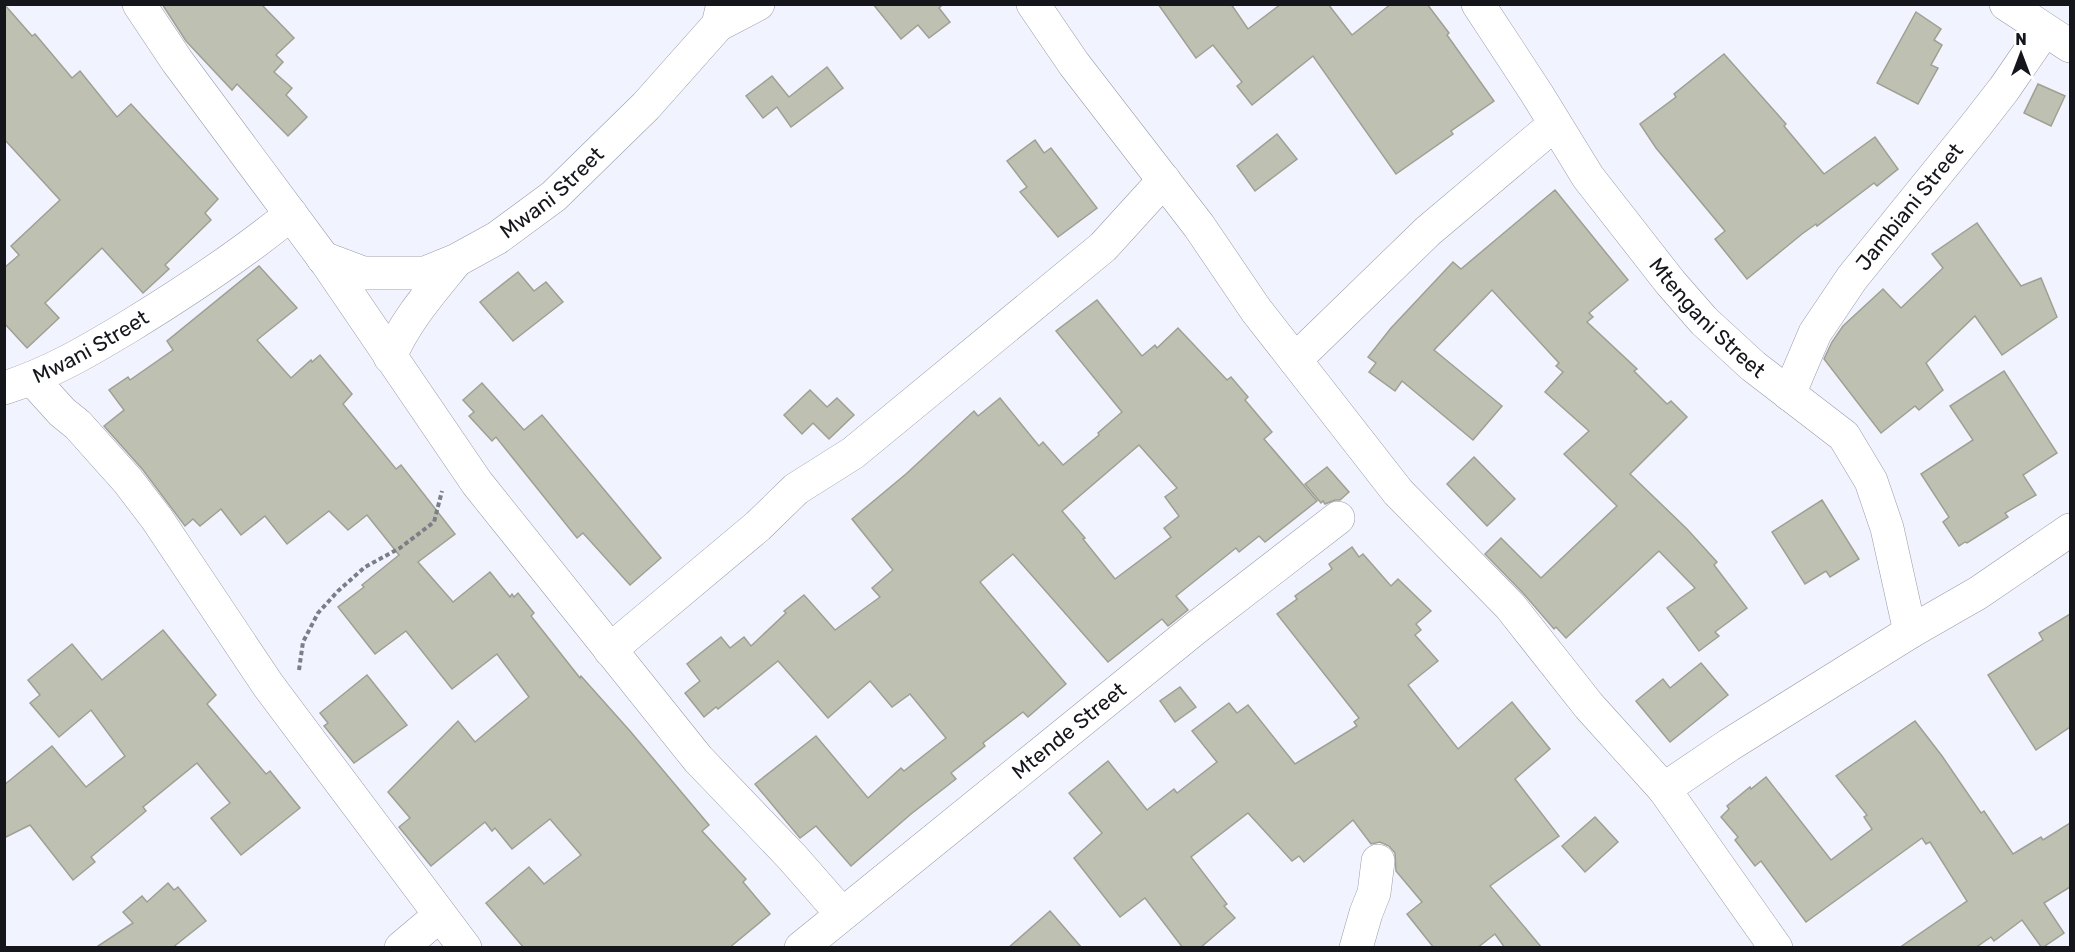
<svg xmlns="http://www.w3.org/2000/svg" width="2075" height="952" viewBox="0 0 2075 952" font-family="Rubik,sans-serif">
	<rect width="100%" height="100%" fill="#f1f4ff"/>
	<g fill="#bec0b2" stroke="#9fa093" stroke-width="1.5" fill-rule="evenodd">
		<polygon points="4,4 32,36 35,34 72,78 80,71 117,117 131,104 218,199 205,213 211,220 165,265 169,269 143,293 102,248 45,303 59,318 27,348 4,323 4,268 19,255 11,246 60,200 4,139"/>
		<polygon points="162,4 261,4 294,38 276,55 283,62 274,72 292,88 286,95 307,117 288,136 237,84 232,90 186,41"/>
		<polygon points="873,4 943,4 939,8 950,22 929,38 918,25 901,39"/>
		<polygon points="1158,4 1231,4 1248,29 1281,4 1328,4 1352,35 1391,4 1427,4 1449,33 1447,35 1494,101 1451,131 1453,134 1396,174 1313,56 1252,105 1237,86 1242,82 1213,45 1196,58"/>
		<polygon points="1916,12 1941,29 1934,40 1942,45 1931,65 1938,68 1918,104 1877,83"/>
		<polygon points="1724,54 1786,124 1784,126 1824,174 1875,137 1898,169 1877,186 1874,183 1817,226 1816,224 1802,234 1747,279 1715,239 1725,231 1656,148 1640,124 1676,97 1674,94"/>
		<polygon points="827,67 843,88 791,127 777,107 763,118 746,96 772,76 789,97"/>
		<polygon points="2038,84 2065,96 2051,126 2024,113"/>
		<polygon points="1277,134 1297,159 1255,191 1237,166"/>
		<polygon points="1035,140 1044,153 1051,148 1097,208 1058,237 1020,192 1027,187 1007,161"/>
		<polygon points="1555,190 1628,280 1589,313 1593,317 1587,322 1637,369 1634,371 1667,404 1671,401 1687,417 1630,474 1687,529 1717,562 1714,565 1747,608 1715,632 1719,636 1699,651 1667,608 1695,588 1659,551 1566,638 1556,627 1554,629 1523,593 1485,554 1501,538 1541,578 1617,506 1564,454 1589,431 1545,392 1563,372 1556,366 1559,363 1492,290 1434,350 1502,406 1473,440 1402,381 1395,391 1369,372 1376,363 1368,357 1391,328 1453,262 1461,269"/>
		<polygon points="1977,223 2021,286 2041,278 2057,317 2002,355 1975,316 1926,363 1943,390 1919,410 1915,406 1881,433 1824,359 1832,342 1843,326 1883,289 1901,308 1943,268 1932,254"/>
		<polygon points="259,266 297,308 257,340 291,378 311,360 312,362 320,355 352,394 343,404 396,469 401,465 455,534 418,562 453,602 490,572 510,597 512,594 514,597 518,593 534,613 531,616 580,678 581,676 630,731 709,825 702,831 746,879 743,882 770,914 729,948 524,948 486,903 529,867 544,884 581,855 550,819 512,849 495,828 492,831 485,822 431,866 399,827 410,818 388,792 458,721 475,742 529,697 497,654 452,689 406,631 375,654 338,607 364,587 362,585 399,555 367,515 348,530 329,511 287,544 265,516 241,535 221,509 200,526 193,519 185,526 143,470 104,426 124,410 109,390 128,377 130,380 173,350 167,341"/>
		<polygon points="518,272 534,291 546,282 563,302 513,341 480,302"/>
		<path d="M1097,300l45,56 13,-11 2,3 21,-20 49,52 4,-3 17,20 -3,3 27,32 -8,7 53,62 -52,41 -6,-6 -20,16 -3,-4 -60,48 12,14 -20,16 -6,-7 -54,43 -95,-108 -33,28 86,102 -38,33 -5,-5 -40,31 2,3 -34,27 5,6 -45,35 -60,52 -35,-40 -16,12 -45,-54 61,-48 52,62 33,-30 3,3 42,-33 -36,-44 -18,13 -22,-26 -42,37 -50,-57 -60,48 -2,-2 -12,10 -19,-24 15,-12 -13,-17 34,-27 9,11 14,-11 7,9 35,-33 -2,-2 20,-16 31,35 45,-33 -8,-9 21,-18 -41,-51 54,-45 68,-63 4,5 22,-18 39,48 4,-4 20,23 36,-30 -1,-2 24,-21 -66,-81zM1139,445l38,43 -12,9 14,19 -15,12 7,9 -56,42 -32,-40 2,-1 -23,-27z"/>
		<polygon points="2004,371 2057,453 2023,475 2036,495 2005,513 2008,517 1967,543 1965,542 1959,546 1943,522 1949,517 1921,474 1973,440 1950,406"/>
		<polygon points="482,383 524,430 542,415 661,558 630,585 583,533 577,538 496,437 492,441 469,416 474,412 463,400"/>
		<polygon points="810,390 827,407 837,398 854,415 829,439 813,423 802,434 784,415"/>
		<polygon points="1474,457 1515,499 1487,526 1447,484"/>
		<polygon points="1327,467 1349,492 1340,500 1335,500 1325,504 1323,501 1321,503 1305,484"/>
		<polygon points="1822,500 1859,559 1830,577 1826,571 1805,584 1772,532"/>
		<polygon points="1352,547 1359,557 1363,554 1391,586 1398,579 1431,611 1416,624 1421,630 1415,635 1438,661 1408,685 1458,749 1512,702 1550,749 1515,779 1559,836 1490,886 1542,948 1505,948 1495,934 1477,948 1434,948 1407,914 1422,902 1396,871 1395,853 1389,846 1380,842 1371,844 1353,820 1304,862 1299,856 1292,861 1248,813 1191,857 1227,904 1224,906 1235,918 1200,948 1183,948 1145,898 1120,917 1074,858 1102,833 1069,793 1108,761 1147,810 1174,789 1177,793 1217,762 1192,731 1229,703 1237,713 1248,705 1295,764 1357,726 1354,722 1359,718 1277,614 1297,599 1295,596 1332,569 1329,564"/>
		<polygon points="2070,614 2070,727 2036,750 1988,675 2043,640 2039,633"/>
		<polygon points="163,630 216,695 207,704 266,774 270,771 300,808 241,855 211,818 230,803 197,763 143,807 146,811 91,857 95,862 73,880 30,825 4,838 4,785 52,746 86,787 125,756 91,710 59,737 30,703 40,695 28,680 72,644 102,680"/>
		<polygon points="1701,663 1728,695 1670,742 1636,701 1663,679 1670,688"/>
		<polygon points="367,675 407,725 354,763 324,726 328,723 320,713"/>
		<polygon points="1180,687 1196,707 1175,722 1160,701"/>
		<polygon points="1915,721 1942,756 1981,813 1984,811 2013,854 2041,837 2043,840 2070,823 2070,887 2044,903 2064,933 2042,948 2022,920 1994,941 1991,937 1975,948 1899,948 1967,901 1930,842 1926,844 1922,838 1806,922 1761,861 1755,866 1735,840 1738,837 1721,817 1729,809 1727,806 1750,787 1751,789 1766,777 1831,860 1872,829 1864,817 1867,815 1836,776"/>
		<polygon points="1595,817 1618,842 1585,872 1562,846"/>
		<polygon points="168,883 174,890 178,887 206,921 172,948 95,948 133,923 123,912 142,896 147,902"/>
		<polygon points="1050,911 1082,948 1008,948"/>
	</g>
	<g fill="none" stroke-linecap="round" stroke-linejoin="round">
		<defs>
			<g id="street">
				<polyline points="139,4 177,61 327,263 477,483 698,759 792,857 842,914"/>
				<polyline points="1033,4 1074,64 1199,226 1256,310 1398,492 1510,606 1589,706 1664,789 1776,948"/>
				<path id="s1" d="M1478,4l59,90 51,83 82,105 34,39 49,45 91,70 27,45 16,47 23,104"/>
				<polyline points="2006,4 2070,46"/>
				<polyline points="718,25 758,4"/>
				<path id="s2" d="M323,258l40,15h62l32,-13 40,-22 57,-42 92,-90 72,-81 5,-21"/>
				<path d="M390,357c15,-36 41,-65 66,-96"/>
				<polyline points="1295,360 1428,231 1555,124"/>
				<polyline points="33,380 62,412 78,425 128,481 157,519 268,685 465,948"/>
				<path id="s3" d="M4,388c45,-14 84,-37 124,-61 57,-35 112,-71 163,-113"/>
				<path id="s4" d="M1789,394l26,-61 37,-55 124,-153 28,-36 40,-58"/>
				<polyline points="610,650 758,526 796,489 853,453 1103,247 1164,180"/>
				<polyline points="1664,789 1729,745 1910,632 1978,593 2070,530"/>
				<polyline points="401,948 439,916"/>
				<path id="s5" d="M801,948l396,-321 141,-109"/>
				<polyline points="1356,948 1366,913 1374,893 1378,861"/>
			</g>
		</defs>
		<use href="#street" stroke="#999ca9" stroke-width="34"/>
		<polyline stroke="#7c7e86" stroke-width="4" stroke-dasharray="4.5 3" stroke-linecap="butt" points="299,670 303,642 318,613 338,591 365,567 400,548 434,522 442,491"/>
		<use href="#street" stroke="#fff" stroke-width="33"/>
	</g>
	<g text-anchor="middle" stroke-width="5" stroke-linejoin="round" paint-order="stroke">
		<g font-size="21" fill="#15161b" stroke="#fff">
			<text dy="7" stroke="none"><textPath href="#s2" startOffset="256">Mwani Street</textPath></text>
			<text dy="7" stroke="none"><textPath href="#s4" startOffset="224">Jambiani Street</textPath></text>
			<text dy="7" stroke="none"><textPath href="#s1" startOffset="390">Mtengani Street</textPath></text>
			<text dy="7" stroke="none"><textPath href="#s3" startOffset="96">Mwani Street</textPath></text>
			<text dy="7" stroke="none"><textPath href="#s5" startOffset="345">Mtende Street</textPath></text>
		</g>
	</g>
	<rect width="2075" height="952" fill="none" stroke="#15161b" stroke-width="12"/>
	<g transform="translate(2021 54)" stroke="#ffffff" stroke-width="4.5" paint-order="stroke">
	<path d="M0-4.5L10 22L0 15L-10 22Z" fill="#15161b"/>
	<text y="-9" font-size="16" font-weight="bold" text-anchor="middle" fill="#15161b">N</text>
	</g>
</svg>
